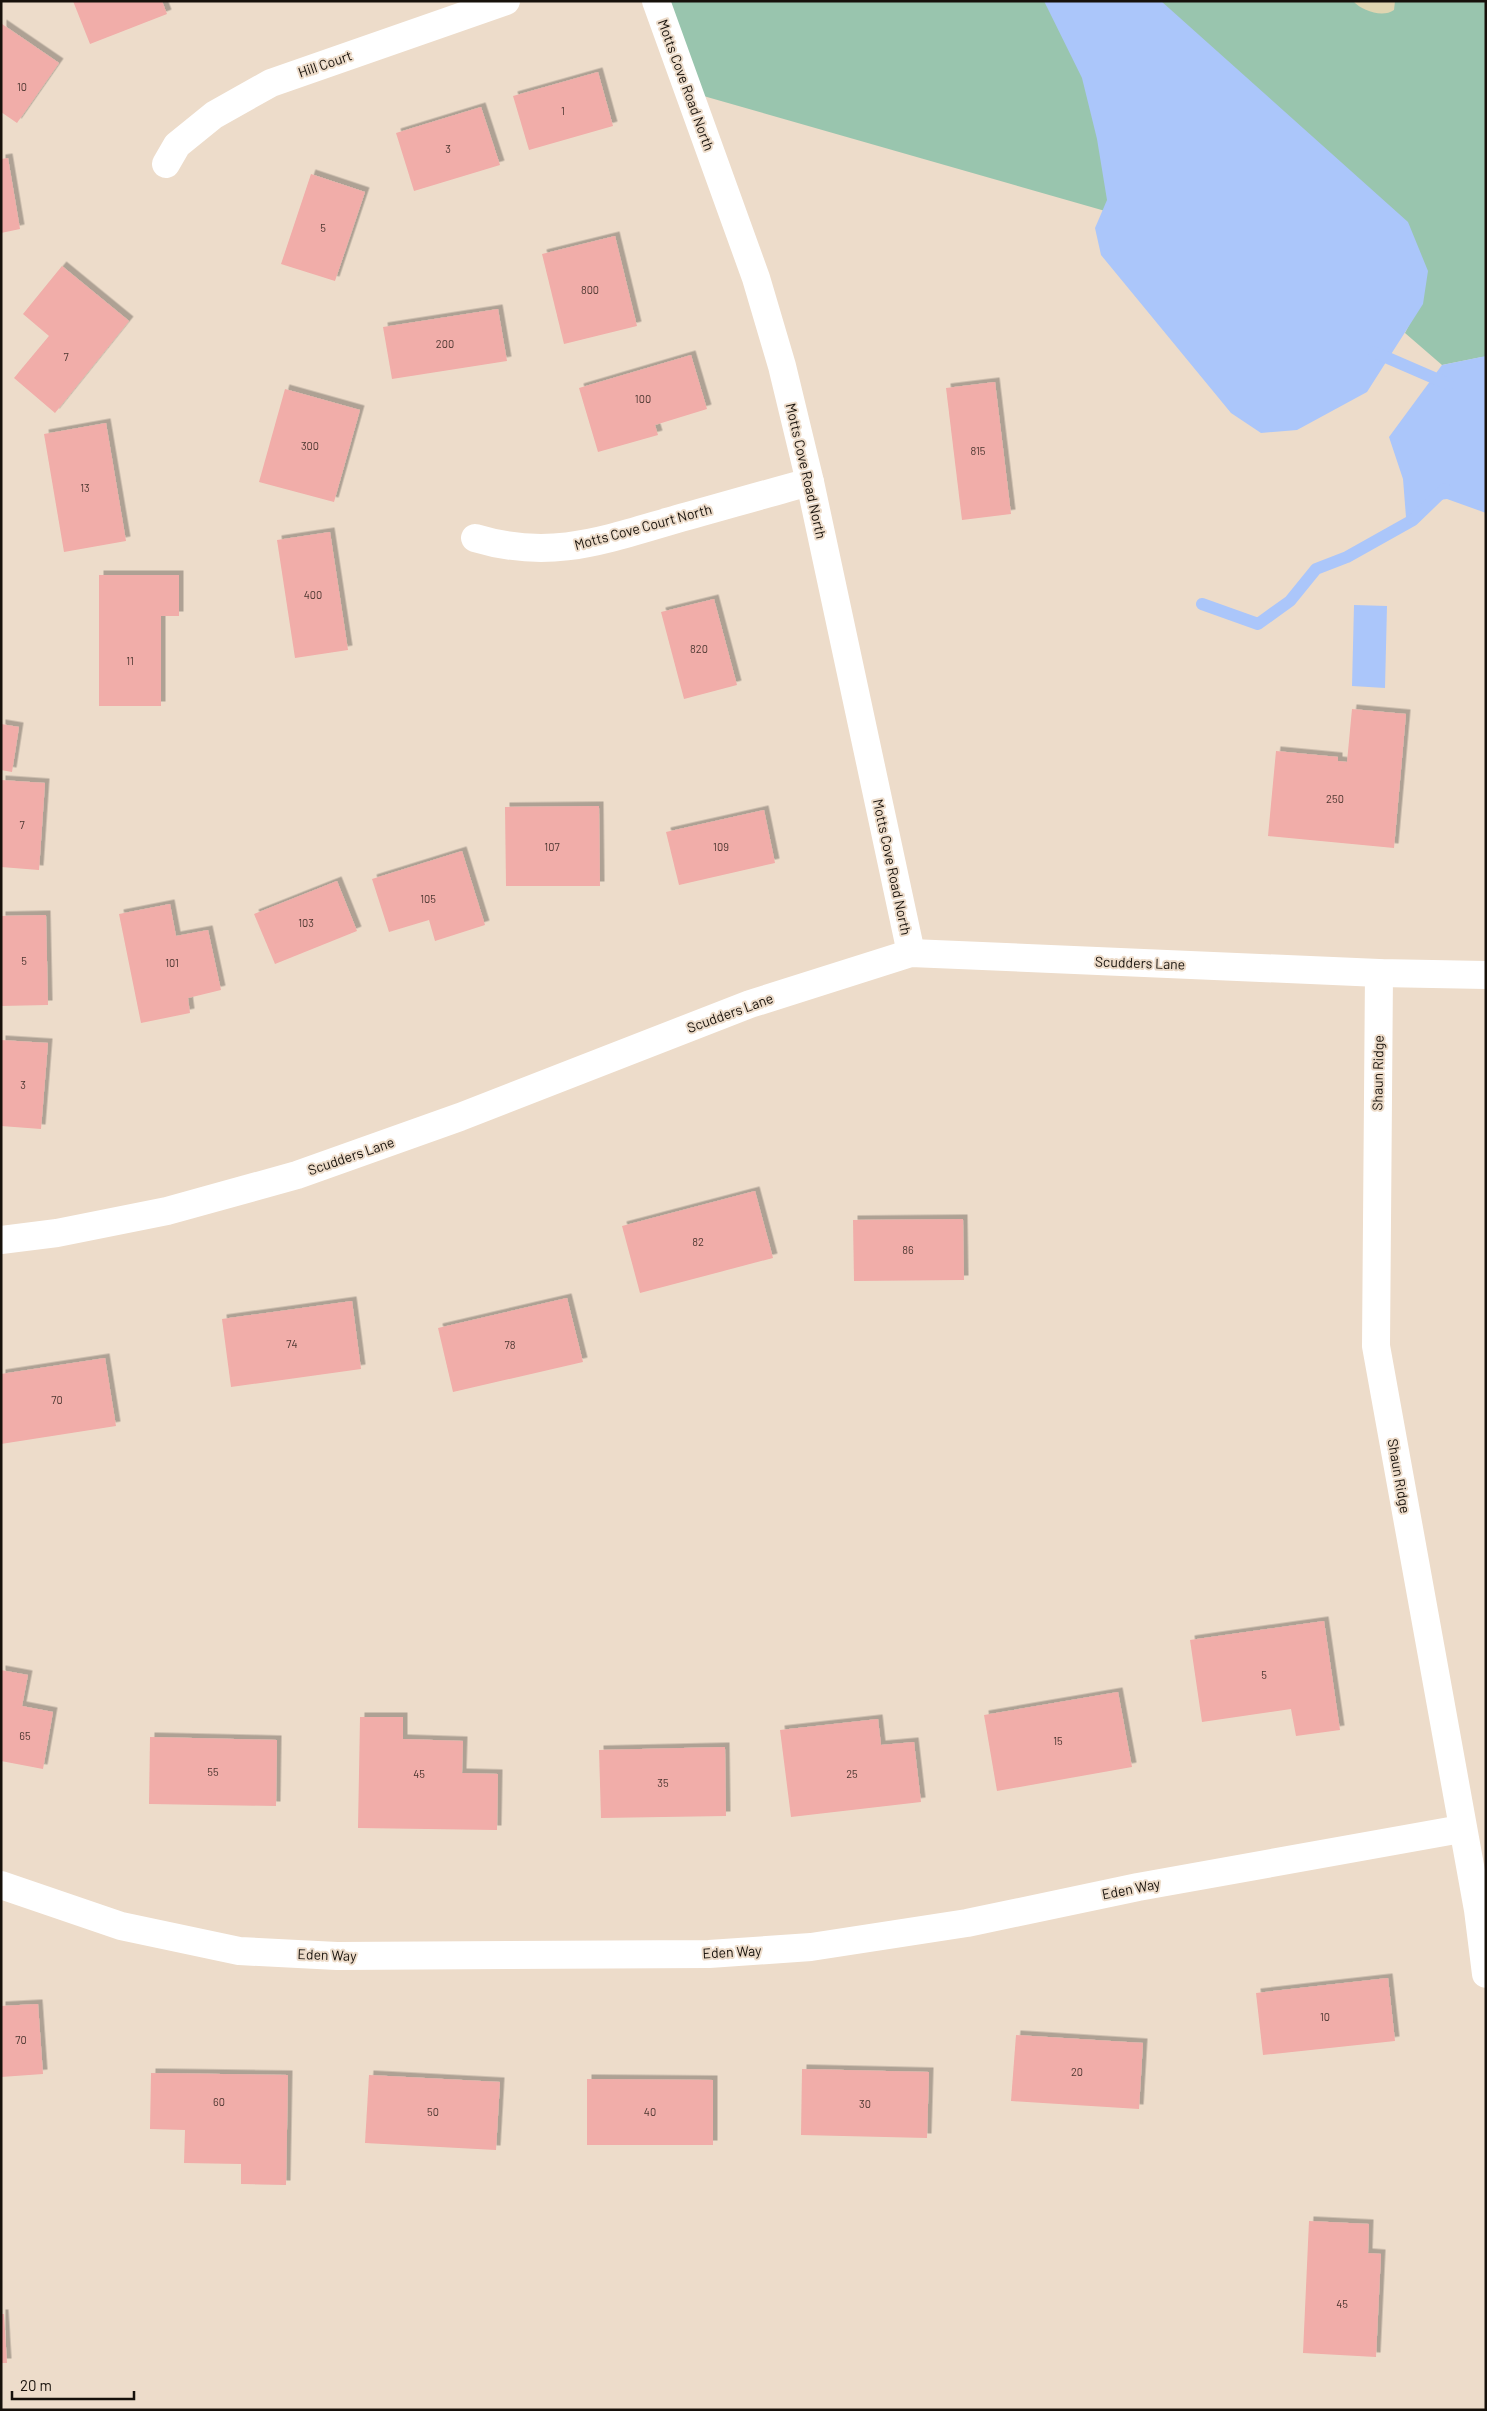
<svg xmlns="http://www.w3.org/2000/svg" width="1487" height="2411" viewBox="0 0 1487 2411" font-family="Barlow,sans-serif">
	<defs>
		<filter id="shadow"><feDropShadow dx="4.5" dy="-4.5" stdDeviation="0" flood-color="#0004"/></filter>
	</defs>
	<rect width="100%" height="100%" fill="#eddcca"/>
	<polygon fill="#99c5ae" points="666,1 1486,1 1486,358 1482,357 1442,365 1405,333 1410,323 1266,257 700,95"/>
	<path fill="#dfd5b1" d="M1353,1h42l-1,9c-11,8 -32,1 -41,-9z"/>
	<g fill="#abc6fa">
		<polygon points="1044,1 1161,1 1408,222 1428,271 1423,304 1367,392 1297,430 1261,433 1231,413 1101,255 1095,228 1107,200 1097,139 1082,78"/>
		<polygon points="1486,356 1486,513 1447,499 1431,501 1413,520 1406,517 1403,479 1389,437 1442,365"/>
		<polygon points="1354,605 1387,606 1385,688 1352,686"/>
	</g>
	<g fill="none" stroke-linecap="round" stroke-linejoin="round">
		<g stroke="#abc6fa" stroke-width="12">
			<polyline points="1374,352 1448,384"/>
			<polyline points="1202,604 1258,624 1290,601 1316,569 1347,557 1413,520 1445,489"/>
		</g>
	</g>
	<g fill="#f1ada9" filter="url(#shadow)">
		<polygon points="73,1 162,1 167,14 90,44"/>
		<polygon points="2,24 59,63 17,123 1,112"/>
		<polygon points="598,72 613,126 529,150 513,96"/>
		<polygon points="481,107 500,165 414,191 396,133"/>
		<polygon points="8,158 20,229 1,233 1,159"/>
		<polygon points="311,174 365,192 335,281 281,264"/>
		<polygon points="615,236 637,326 564,344 542,254"/>
		<polygon points="62,266 129,321 55,413 14,378 49,336 23,314"/>
		<polygon points="498,309 507,361 392,379 383,327"/>
		<polygon points="691,355 707,409 655,425 658,435 598,452 579,388"/>
		<polygon points="995,382 1011,514 962,520 946,388"/>
		<polygon points="285,389 360,410 334,502 259,482"/>
		<polygon points="106,423 126,541 64,552 44,434"/>
		<polygon points="330,532 348,650 295,658 277,540"/>
		<polygon points="99,575 179,575 179,616 161,616 161,706 99,706"/>
		<polygon points="714,599 737,685 684,699 661,612"/>
		<polygon points="1352,709 1406,714 1394,848 1268,836 1276,751 1338,757 1338,761 1347,762"/>
		<polygon points="1,724 19,727 12,772 1,770"/>
		<polygon points="1,780 45,783 39,870 1,867"/>
		<polygon points="599,806 600,886 506,886 505,807"/>
		<polygon points="764,810 775,863 679,885 666,832"/>
		<polygon points="462,851 485,925 435,941 429,920 389,932 372,879"/>
		<polygon points="337,881 357,931 275,964 254,914"/>
		<polygon points="170,904 176,936 208,930 221,990 188,998 190,1013 141,1023 119,914"/>
		<polygon points="46,915 48,1005 1,1006 1,916"/>
		<polygon points="1,1040 48,1043 41,1129 1,1126"/>
		<polygon points="755,1191 773,1258 640,1293 622,1226"/>
		<polygon points="963,1219 964,1280 854,1281 853,1220"/>
		<polygon points="567,1298 583,1362 453,1392 438,1328"/>
		<polygon points="352,1301 361,1369 231,1387 222,1319"/>
		<polygon points="105,1358 116,1426 1,1444 1,1374"/>
		<polygon points="1324,1621 1340,1730 1296,1736 1291,1709 1202,1722 1190,1640"/>
		<polygon points="1,1670 28,1675 22,1706 53,1712 43,1769 1,1761"/>
		<polygon points="1118,1692 1132,1767 997,1791 984,1715"/>
		<polygon points="360,1717 403,1717 403,1739 463,1741 462,1773 498,1774 497,1830 358,1828"/>
		<polygon points="878,1719 881,1745 914,1742 921,1802 791,1817 780,1730"/>
		<polygon points="150,1737 277,1740 276,1806 149,1804"/>
		<polygon points="725,1747 726,1816 601,1818 599,1750"/>
		<polygon points="1388,1978 1395,2041 1263,2055 1256,1993"/>
		<polygon points="38,2004 43,2074 1,2077 1,2006"/>
		<polygon points="1016,2035 1143,2043 1139,2109 1011,2101"/>
		<polygon points="802,2069 929,2072 927,2138 801,2135"/>
		<polygon points="151,2073 288,2075 286,2185 241,2184 241,2164 184,2163 185,2130 150,2129"/>
		<polygon points="369,2075 500,2082 496,2150 365,2143"/>
		<polygon points="587,2079 713,2080 713,2145 587,2145"/>
		<polygon points="1309,2221 1369,2224 1368,2253 1381,2254 1376,2357 1303,2353"/>
		<polygon points="1,2314 4,2314 7,2363 1,2363"/>
	</g>
	<g fill="none" stroke-linecap="round" stroke-linejoin="round">
		<g stroke="#fff" stroke-width="28">
			<polyline points="656,1 756,278 782,366 810,482 911,953"/>
			<polyline points="166,164 177,145 214,115 271,83 506,1"/>
			<path d="M475,538c76,23 129,2 202,-19 44,-12 88,-25 133,-37"/>
			<polyline points="1379,973 1376,1346 1478,1910 1486,1974"/>
			<polyline points="1,1240 57,1233 167,1211 297,1175 460,1117 750,1004 911,953 1379,973 1486,975"/>
			<polyline points="1,1885 121,1926 239,1951 337,1956 709,1954 811,1947 967,1923 1138,1887 1461,1829"/>
		</g>
	</g>
	<g text-anchor="middle" stroke-width="4" stroke-linejoin="round" paint-order="stroke">
		<g font-size="11" fill="#4e3832">
			<text x="22" y="91">10</text>
			<text x="563" y="115">1</text>
			<text x="448" y="153">3</text>
			<text x="323" y="232">5</text>
			<text x="590" y="294">800</text>
			<text x="445" y="348">200</text>
			<text x="66" y="361">7</text>
			<text x="643" y="403">100</text>
			<text x="310" y="450">300</text>
			<text x="978" y="455">815</text>
			<text x="85" y="492">13</text>
			<text x="313" y="599">400</text>
			<text x="699" y="653">820</text>
			<text x="130" y="665">11</text>
			<text x="1335" y="803">250</text>
			<text x="22" y="829">7</text>
			<text x="552" y="851">107</text>
			<text x="721" y="851">109</text>
			<text x="428" y="903">105</text>
			<text x="306" y="927">103</text>
			<text x="24" y="965">5</text>
			<text x="172" y="967">101</text>
			<text x="23" y="1089">3</text>
			<text x="698" y="1246">82</text>
			<text x="908" y="1254">86</text>
			<text x="292" y="1348">74</text>
			<text x="510" y="1349">78</text>
			<text x="57" y="1404">70</text>
			<text x="1264" y="1679">5</text>
			<text x="25" y="1740">65</text>
			<text x="1058" y="1745">15</text>
			<text x="213" y="1776">55</text>
			<text x="419" y="1778">45</text>
			<text x="852" y="1778">25</text>
			<text x="663" y="1787">35</text>
			<text x="1325" y="2021">10</text>
			<text x="21" y="2044">70</text>
			<text x="1077" y="2076">20</text>
			<text x="219" y="2106">60</text>
			<text x="865" y="2108">30</text>
			<text x="433" y="2116">50</text>
			<text x="650" y="2116">40</text>
			<text x="1342" y="2308">45</text>
		</g>
		<g font-size="14" fill="#17110b" stroke="#eddcca">
			<text transform="translate(325 64) rotate(-19)" y="5">Hill Court</text>
			<text transform="translate(686 85) rotate(70)" y="5">Motts Cove Road North</text>
			<text transform="translate(806 471) rotate(77)" y="5">Motts Cove Road North</text>
			<text transform="translate(643 527) rotate(-15)" y="5">Motts Cove Court North</text>
			<text transform="translate(892 867) rotate(78)" y="5">Motts Cove Road North</text>
			<text transform="translate(1140 963) rotate(2)" y="5">Scudders Lane</text>
			<text transform="translate(730 1013) rotate(-20)" y="5">Scudders Lane</text>
			<text transform="translate(1378 1073) rotate(-89)" y="5">Shaun Ridge</text>
			<text transform="translate(351 1156) rotate(-19)" y="5">Scudders Lane</text>
			<text transform="translate(1399 1476) rotate(80)" y="5">Shaun Ridge</text>
			<text transform="translate(1131 1889) rotate(-11)" y="5">Eden Way</text>
			<text transform="translate(732 1952) rotate(-3)" y="5">Eden Way</text>
			<text transform="translate(327 1955) rotate(2)" y="5">Eden Way</text>
		</g>
	</g>
	<rect width="1487" height="2411" fill="none" stroke="#17110b" stroke-width="5"/>
	<path d="M12 2391v8h122v-8" fill="none" stroke="#17110b" stroke-width="2.5"/>
	<text x="20" y="2391" font-size="15" fill="#17110b" stroke="#eddcca" stroke-width="4" paint-order="stroke">20 m</text>
</svg>
